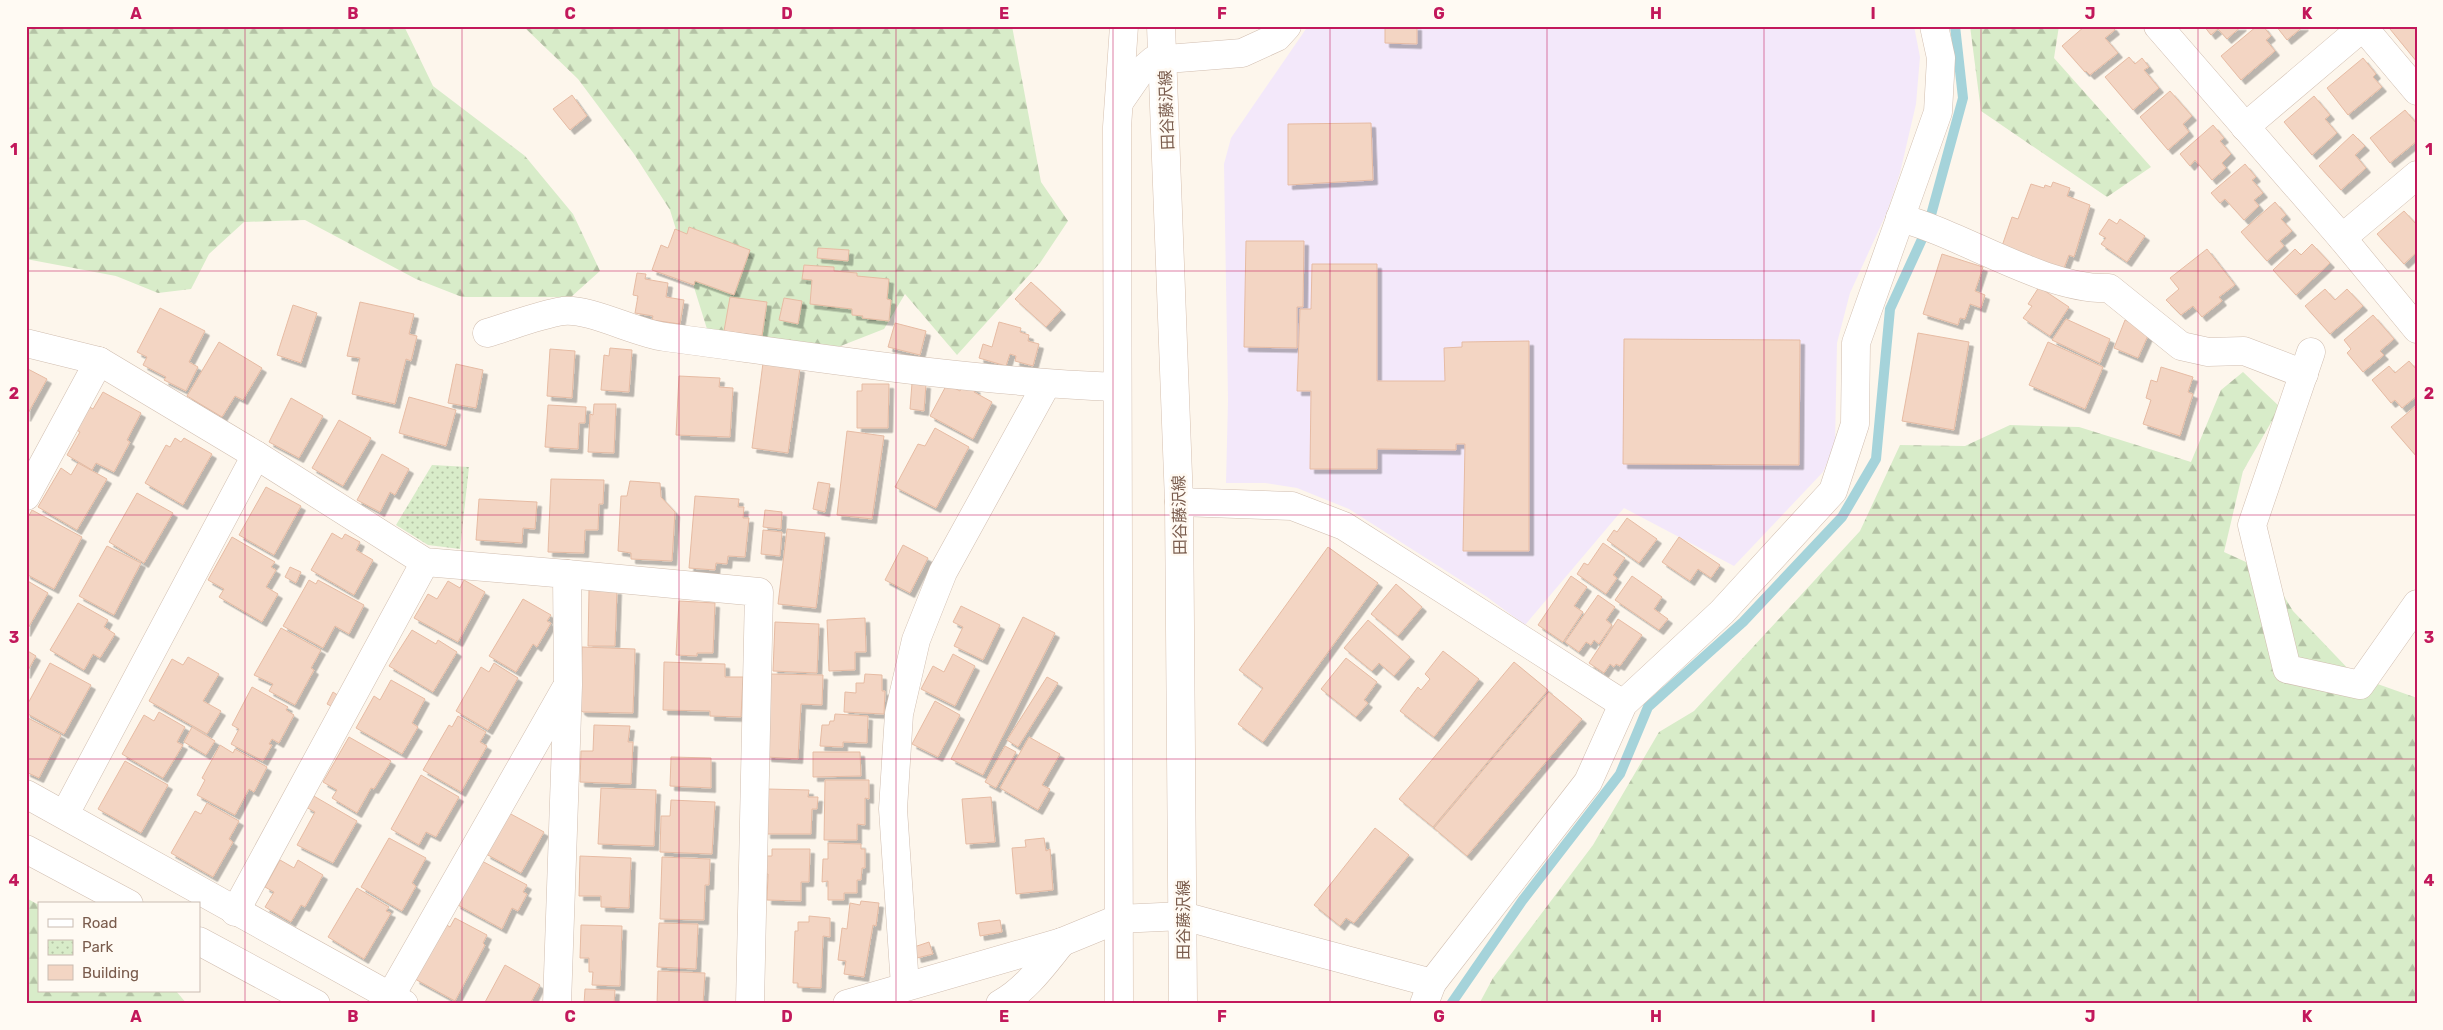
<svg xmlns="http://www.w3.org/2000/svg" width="2443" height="1030" viewBox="0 0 2443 1030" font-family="Rubik,'Noto Sans JP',sans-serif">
	<defs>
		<pattern id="forest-firs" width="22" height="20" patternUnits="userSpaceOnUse" patternTransform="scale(1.25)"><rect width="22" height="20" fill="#d8ecc9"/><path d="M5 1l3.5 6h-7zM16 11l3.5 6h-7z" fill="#b4c2a5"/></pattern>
		<pattern id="park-dots" width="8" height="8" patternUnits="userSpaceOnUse" patternTransform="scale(1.25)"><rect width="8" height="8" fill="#d8ecc9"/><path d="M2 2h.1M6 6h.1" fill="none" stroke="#b4c2a5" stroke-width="1.8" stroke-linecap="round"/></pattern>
		<filter id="shadow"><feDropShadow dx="4.5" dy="4.5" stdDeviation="0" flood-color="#0004"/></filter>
	</defs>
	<rect width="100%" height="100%" fill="#fdf6ec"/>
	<polygon fill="#f3e8fa" points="1308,26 1914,26 1920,57 1916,104 1900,173 1887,212 1850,293 1837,343 1835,445 1823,472 1734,566 1624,508 1525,625 1487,597 1349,509 1297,488 1265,483 1226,483 1228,400 1224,164 1231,138"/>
	<g fill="url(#forest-firs)">
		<polygon points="26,26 404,26 433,86 525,156 573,214 600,271 571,297 462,297 416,279 305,220 244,222 209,254 191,289 158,293 116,276 26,259"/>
		<polygon points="523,26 1012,26 1041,182 1068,221 1040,263 957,355 905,294 884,329 838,347 707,329 670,210 634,154 578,79"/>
		<polygon points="1970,26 2059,26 2054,58 2151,167 2107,197 1981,111"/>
		<polygon points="2243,372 2280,407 2243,471 2224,552 2270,573 2293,611 2355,676 2417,698 2417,1004 1479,1004 1493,978 1593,845 1659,732 1694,711 1860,531 1900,445 1965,446 2010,425 2079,427 2191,462 2221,390"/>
		<polygon points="26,898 39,905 39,991 176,991 187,1004 26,1004"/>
	</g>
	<polygon fill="url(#park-dots)" points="432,465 469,467 460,549 428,545 396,525"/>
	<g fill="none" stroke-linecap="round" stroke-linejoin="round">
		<polyline stroke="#a5d3da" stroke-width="10" points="1451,1004 1522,901 1620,774 1648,707 1743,622 1842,517 1876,459 1890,309 1928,226 1963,98 1955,26"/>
	</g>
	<g fill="#f3d5c3" stroke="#e6bba3" filter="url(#shadow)">
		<polygon points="1385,26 1417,26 1417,44 1385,43"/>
		<polygon points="2085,26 2112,26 2115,30 2105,38 2118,53 2090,75 2086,71 2085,72 2062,46"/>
		<polygon points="2204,26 2242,26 2227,39 2218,29 2211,35"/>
		<polygon points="2257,26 2263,26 2271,36 2266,40 2275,51 2241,80 2221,56"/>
		<polygon points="2276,26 2304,26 2287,40"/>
		<polygon points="2394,26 2417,26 2417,62 2390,29"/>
		<polygon points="2129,57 2135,64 2142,58 2149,67 2144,70 2159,88 2133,110 2105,77"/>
		<polygon points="2363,58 2376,74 2373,77 2382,87 2348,115 2327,88"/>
		<polygon points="2170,91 2192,116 2183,124 2189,132 2168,150 2140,117"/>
		<polygon points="572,95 587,116 570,130 553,109"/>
		<polygon points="2314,96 2330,115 2325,119 2337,133 2312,155 2284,122"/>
		<polygon points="2405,110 2417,124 2417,141 2390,163 2370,138"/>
		<polygon points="1371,123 1373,180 1288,185 1288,124"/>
		<polygon points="2213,125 2224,138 2220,141 2231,154 2222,163 2226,168 2212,180 2195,160 2190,166 2180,154"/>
		<polygon points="2353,134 2365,146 2355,155 2366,168 2341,190 2319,166"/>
		<polygon points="2245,164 2256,177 2252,180 2263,193 2254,200 2259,206 2244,220 2225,199 2220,203 2211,193"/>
		<polygon points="2053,182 2070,188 2067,196 2090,205 2074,257 2069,255 2063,271 2001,249 2012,217 2018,219 2031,184 2044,188 2045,185 2051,187"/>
		<polygon points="2275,202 2286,215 2281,219 2292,231 2280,241 2284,246 2267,261 2241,232"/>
		<polygon points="2404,211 2417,225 2417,252 2404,264 2377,234"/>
		<polygon points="2109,219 2117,224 2120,219 2145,236 2127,262 2101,244 2106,238 2099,234"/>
		<polygon points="689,227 750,250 734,295 695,281 694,285 652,270 661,245 668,248 675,229 687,234"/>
		<polygon points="1246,241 1304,241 1303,307 1297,307 1297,348 1244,347"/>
		<polygon points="2312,244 2330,263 2296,295 2273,270 2295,249 2301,255"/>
		<polygon points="818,248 849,250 848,261 817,258"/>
		<polygon points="2207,249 2235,285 2219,297 2222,301 2202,317 2193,306 2181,315 2166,300 2179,289 2170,278"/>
		<polygon points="1942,254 1983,267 1975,291 1985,295 1981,308 1970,304 1965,319 1960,318 1958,325 1923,314"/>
		<polygon points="1312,264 1377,264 1377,381 1445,381 1444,348 1462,347 1462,342 1529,341 1529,551 1463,551 1465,444 1456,444 1456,450 1377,449 1377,469 1310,469 1311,391 1297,391 1300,309 1311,309"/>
		<polygon points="804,265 834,267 834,271 857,273 857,276 889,279 887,299 891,300 889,321 862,318 863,316 852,315 852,309 810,304 812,280 802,279"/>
		<polygon points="637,273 646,274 645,279 668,283 666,297 684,300 680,324 652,320 653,316 635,313 638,296 633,295"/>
		<polygon points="1031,282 1061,310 1046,327 1015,299"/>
		<polygon points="2039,287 2069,307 2050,336 2023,318 2032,306 2028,304"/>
		<polygon points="2325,289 2335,300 2347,289 2363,306 2330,334 2305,306"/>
		<polygon points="730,297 767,302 762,336 724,331"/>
		<polygon points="784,298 802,301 798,324 779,320"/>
		<polygon points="360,302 414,314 409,334 417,336 411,361 406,359 395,404 352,394 360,358 347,356"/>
		<polygon points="293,305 317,313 301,363 277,355"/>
		<polygon points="160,308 205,331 189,362 198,367 186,391 164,380 166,377 143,365 147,357 137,352"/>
		<polygon points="2373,315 2394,339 2380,351 2384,355 2363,372 2347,353 2351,349 2344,340"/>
		<polygon points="2066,319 2110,339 2100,363 2052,340"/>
		<polygon points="2125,320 2150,331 2138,358 2114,348"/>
		<polygon points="999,322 1021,328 1020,332 1029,335 1028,341 1039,344 1033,366 1015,361 1016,356 1010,354 1006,366 979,358 983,344 992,347"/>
		<polygon points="895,323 926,331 920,355 888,347"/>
		<polygon points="1918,333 1969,342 1954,430 1902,421"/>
		<polygon points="1624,339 1800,340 1799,465 1623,464"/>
		<polygon points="219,342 262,368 243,400 235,396 222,417 187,396"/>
		<polygon points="2048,342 2103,367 2085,409 2029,385"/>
		<polygon points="610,348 632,350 629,392 601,390 604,355 609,356"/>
		<polygon points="550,349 575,351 572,398 547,396"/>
		<polygon points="2409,361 2417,370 2417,396 2402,408 2395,400 2391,403 2372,380 2389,366 2395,373"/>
		<polygon points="763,363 800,368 788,453 752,448"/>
		<polygon points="456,364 483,370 476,408 448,403"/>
		<polygon points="2161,367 2193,377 2188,392 2193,394 2180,436 2143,424 2151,400 2146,398 2151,380 2157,382"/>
		<polygon points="26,368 47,379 26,417"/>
		<polygon points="679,376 720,378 719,387 733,388 730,437 676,435"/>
		<polygon points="912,383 926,384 924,411 910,409"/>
		<polygon points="964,383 976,389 974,392 992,402 973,439 930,416 947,384 960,391"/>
		<polygon points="862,384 889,384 888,428 857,428 857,391 862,391"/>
		<polygon points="103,392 141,413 127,440 130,442 114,472 96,463 92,470 67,455 80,432 75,429 88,406 93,409"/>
		<polygon points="409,397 456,410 446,446 399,433"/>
		<polygon points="291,398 323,416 299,458 269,442"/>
		<polygon points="594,404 616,404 614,453 588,452 590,414 593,415"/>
		<polygon points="548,405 586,407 585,423 579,423 578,449 545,447"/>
		<polygon points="2417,405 2417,457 2391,427"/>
		<polygon points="339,420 371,438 343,486 312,468"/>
		<polygon points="935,428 969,447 936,508 895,487 918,444 925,446"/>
		<polygon points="847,431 884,436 872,519 837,515"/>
		<polygon points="175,438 181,442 184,438 212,454 183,505 145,483 166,445 170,447"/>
		<polygon points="382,454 409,469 395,495 390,492 380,512 357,500"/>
		<polygon points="78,463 107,479 77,530 38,507 61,468 71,475"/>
		<polygon points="551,479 604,480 603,504 599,504 598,530 585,530 584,553 548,552"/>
		<polygon points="630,481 660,483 661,497 675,512 672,561 631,559 631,553 618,551 621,496 627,496"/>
		<polygon points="818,482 830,484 825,512 813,509"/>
		<polygon points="266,487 301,506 274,555 239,535"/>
		<polygon points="137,493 173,513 144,563 109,542"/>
		<polygon points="695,496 739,499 738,507 744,507 743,518 749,518 745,557 728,556 727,564 716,563 715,570 689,568"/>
		<polygon points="479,499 537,502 535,529 523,528 522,543 476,540"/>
		<polygon points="32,510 82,537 54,589 26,574 26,521"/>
		<polygon points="765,510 782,512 781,529 763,527"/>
		<polygon points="1627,518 1657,539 1639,563 1607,540 1614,530 1617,532"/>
		<polygon points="787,529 825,533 816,608 778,604"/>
		<polygon points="763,530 782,532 780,556 761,554"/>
		<polygon points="332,533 342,539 345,534 360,542 356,550 373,560 354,595 311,570"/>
		<polygon points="232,537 275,562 271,567 276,570 266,587 278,594 262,622 219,597 224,589 208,580"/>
		<polygon points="1679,537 1720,565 1711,578 1698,569 1690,581 1662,562"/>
		<polygon points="1603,543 1625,558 1613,575 1617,578 1606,594 1577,574 1584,563 1588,565"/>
		<polygon points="903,545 928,558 910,593 885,580"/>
		<polygon points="107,546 141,563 114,615 79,596"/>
		<polygon points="1328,547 1378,583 1263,742 1238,724 1263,688 1239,670"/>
		<polygon points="290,567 301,572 296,583 285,577"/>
		<polygon points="1571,576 1587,587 1574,606 1583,612 1563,642 1538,625"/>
		<polygon points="1632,576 1662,597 1654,609 1668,619 1659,630 1615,600"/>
		<polygon points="26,580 48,593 26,632"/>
		<polygon points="309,580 316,584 318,580 364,605 349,634 335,626 323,648 283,626"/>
		<polygon points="464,580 485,592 458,642 414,618 428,594 437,599 448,581 460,588"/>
		<polygon points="1396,584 1422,607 1398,636 1371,614"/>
		<polygon points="589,590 617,590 615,646 588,646"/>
		<polygon points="1598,595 1615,607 1606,620 1612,625 1599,644 1594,640 1591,645 1586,642 1579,652 1565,642"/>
		<polygon points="523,599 551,615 547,621 551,623 537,647 533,644 516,672 489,656"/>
		<polygon points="679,601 715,603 713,653 697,653 697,656 676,655"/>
		<polygon points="78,603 108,620 104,627 115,634 100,658 93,654 84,670 50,650"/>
		<polygon points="961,606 1000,625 983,660 954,646 963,627 953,622"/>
		<polygon points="1023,617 1055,633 983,775 951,759"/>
		<polygon points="865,618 866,652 855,652 855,670 829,671 827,620"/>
		<polygon points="1618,619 1642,635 1620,666 1616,664 1614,667 1610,664 1604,673 1589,663"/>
		<polygon points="1368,620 1410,657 1394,676 1379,663 1372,671 1344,648"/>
		<polygon points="775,622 819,624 817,673 773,671"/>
		<polygon points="281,628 321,650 311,668 314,670 295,705 269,691 273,684 254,675"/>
		<polygon points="412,630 436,644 438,640 457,652 433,692 389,666"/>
		<polygon points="582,647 635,649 633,713 583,712 580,710"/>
		<polygon points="26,650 36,656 26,674"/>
		<polygon points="1443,651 1479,679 1434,737 1400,711 1418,687 1421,690 1430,679 1425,674"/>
		<polygon points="953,654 975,666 955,706 921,689 933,666 944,672"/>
		<polygon points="188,657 219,674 203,701 221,711 207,734 149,701 172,659 183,665"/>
		<polygon points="1346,658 1377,682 1364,700 1368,703 1356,717 1321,689"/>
		<polygon points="664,662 725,664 725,677 743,677 741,717 710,716 710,711 663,710"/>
		<polygon points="1514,662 1548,690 1433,827 1399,799"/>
		<polygon points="50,663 91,685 64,734 26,713 26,707"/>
		<polygon points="494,663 518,678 488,730 456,711 481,667 489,672"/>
		<polygon points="771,674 823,675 822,705 801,704 798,759 767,757"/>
		<polygon points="865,674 882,675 882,691 885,691 884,714 844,712 845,692 856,693 856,683 864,683"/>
		<polygon points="1047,677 1058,683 1018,747 1007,740"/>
		<polygon points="391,680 425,699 412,723 418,727 402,754 356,728 374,696 380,700"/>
		<polygon points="252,687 288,707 286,710 294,715 279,743 272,739 269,744 272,745 263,761 231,744 239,729 232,725"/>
		<polygon points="333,692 339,696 333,707 327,704"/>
		<polygon points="1549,692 1582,719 1467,856 1434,828"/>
		<polygon points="935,701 960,715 938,757 912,744"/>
		<polygon points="159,712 185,727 177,742 183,745 163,778 122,754 144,715 154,721"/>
		<polygon points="835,714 868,716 867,743 843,742 843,747 820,746 822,725 829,725 830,721 834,721"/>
		<polygon points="458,716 486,732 480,742 487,746 461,792 423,770 449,725 452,727"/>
		<polygon points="26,717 61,735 39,778 26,772"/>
		<polygon points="594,725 630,726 628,742 633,742 631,784 580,782 581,751 593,751"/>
		<polygon points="192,727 215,741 206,755 184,742"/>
		<polygon points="349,737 391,761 374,789 371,788 357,813 332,798 337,790 323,782"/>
		<polygon points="1029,737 1060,754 1042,785 1050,789 1038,810 1000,788"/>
		<polygon points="220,745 233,753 235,749 267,767 254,792 249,789 235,815 197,795 205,780 202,778"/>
		<polygon points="1005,746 1016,752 996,788 985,782"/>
		<polygon points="813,752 860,752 861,776 813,777"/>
		<polygon points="671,757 711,758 711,788 670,786"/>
		<polygon points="125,761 168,785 141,833 98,809"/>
		<polygon points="421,775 459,797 436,837 426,832 419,845 391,829"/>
		<polygon points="825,780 869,780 869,799 865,798 865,825 857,824 857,840 824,840"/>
		<polygon points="601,788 656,790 654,846 598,844"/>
		<polygon points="767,789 809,790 808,797 818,797 817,809 812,809 811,834 766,834"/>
		<polygon points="312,795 357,821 333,863 297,845 315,812 306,807"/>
		<polygon points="991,797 995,842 966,844 962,799"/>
		<polygon points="671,800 715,802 712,854 660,852 661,816 670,816"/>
		<polygon points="207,803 239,821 229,839 233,842 213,877 171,853 195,811 201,814"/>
		<polygon points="509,813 544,832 521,873 486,854"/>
		<polygon points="1375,828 1409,855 1354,923 1346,918 1340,926 1314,905"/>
		<polygon points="389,838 426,858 412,883 416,886 402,911 361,887"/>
		<polygon points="1044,838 1046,851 1050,849 1053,890 1016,894 1012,848 1026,847 1025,840"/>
		<polygon points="828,843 861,844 861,849 865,849 865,868 862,868 861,880 857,880 857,893 844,893 844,900 828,900 828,881 822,882 823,859 828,859"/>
		<polygon points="772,849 810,849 809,882 801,882 801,901 767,900 768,874 763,874 763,856 772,856"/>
		<polygon points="580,856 631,858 629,908 601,907 601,896 579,896"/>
		<polygon points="662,857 710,859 709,885 705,885 704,920 660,919"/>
		<polygon points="280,860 294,868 298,860 323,875 305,907 301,905 291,922 265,907 274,892 265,887"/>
		<polygon points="480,860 527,885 523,892 527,894 518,911 512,908 502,929 456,904"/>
		<polygon points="357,888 389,907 386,911 391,913 364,959 328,937"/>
		<polygon points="861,901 879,903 876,926 873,925 864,977 844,974 846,961 838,960 842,928 847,929 850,903 860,905"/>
		<polygon points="809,916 830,918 830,937 823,936 821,988 798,987 798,983 793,983 795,931 798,931 798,922 809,922"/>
		<polygon points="455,918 487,935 483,943 485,945 455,1001 415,979 445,924 450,927"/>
		<polygon points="1000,920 1002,932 980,936 978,923"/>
		<polygon points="659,923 698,924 696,969 657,967"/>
		<polygon points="581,925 622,926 620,986 592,985 593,972 589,972 589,958 580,958"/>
		<polygon points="929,942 933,954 917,958 914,947"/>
		<polygon points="505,965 540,985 530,1004 484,1004"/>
		<polygon points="658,971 705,973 703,1004 657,1004"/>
		<polygon points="585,989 615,990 614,1004 584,1004"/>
	</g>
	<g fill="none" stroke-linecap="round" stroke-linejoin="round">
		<defs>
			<g id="minor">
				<polyline points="2158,26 2342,238 2417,329"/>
				<polyline points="2363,27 2417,91"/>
				<polyline points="1120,101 1140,72 1154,60 1242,53 1277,37 1287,26"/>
				<polyline points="2245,127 2364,26"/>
				<path d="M1900,218c63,16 146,73 209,70l72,58 27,6 36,-1 60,23"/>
				<polyline points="2342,238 2417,175"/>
				<path d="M487,333c24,-7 51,-18 76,-22 27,-3 72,22 102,26 150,20 300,44 451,50"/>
				<polyline points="26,343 99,361 256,455 425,562 567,574 568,685 557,1004"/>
				<polyline points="2311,352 2252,525 2287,669 2360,685 2417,604"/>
				<polyline points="26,496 99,361"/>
				<polyline points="1179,502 1292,506 1344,526 1623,704"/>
				<polyline points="567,574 759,592 750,1004"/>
				<polyline points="26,794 404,1004"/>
				<polyline points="65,814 256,455"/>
				<polyline points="26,849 129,904"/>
				<polyline points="235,912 425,562"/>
				<polyline points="199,941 316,1004"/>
				<polyline points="905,986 893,809 899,714 916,640 943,572 1046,385"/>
				<polyline points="390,997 565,690"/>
				<polyline points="847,1004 1062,942 1118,919 1183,916 1432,983"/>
				<path d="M1000,1004c26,-14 44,-40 62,-62"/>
				<polyline points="1424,1004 1432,983 1588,782 1623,704 1722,612 1833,491 1855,424 1856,343 1938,112 1941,58 1934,26"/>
			</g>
			<g id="secondary">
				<polyline points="1161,26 1179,502 1183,1004"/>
				<polyline points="1119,1004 1117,127 1124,26"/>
			</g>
		</defs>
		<use href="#minor" stroke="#d1beb0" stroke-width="29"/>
		<use href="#secondary" stroke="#d6c0b0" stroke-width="29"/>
		<use href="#minor" stroke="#fff" stroke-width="28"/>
		<use href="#secondary" stroke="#fff" stroke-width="28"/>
	</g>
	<path fill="none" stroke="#c2185b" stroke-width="1" stroke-opacity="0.55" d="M245,26v978M462,26v978M679,26v978M896,26v978M1113,26v978M1330,26v978M1547,26v978M1764,26v978M1981,26v978M2198,26v978M26,271h2391M26,515h2391M26,759h2391"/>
	<g text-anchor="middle" stroke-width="5" stroke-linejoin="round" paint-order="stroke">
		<g font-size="16" fill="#7a5c4d" stroke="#fffaf3">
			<text transform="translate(1166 110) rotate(-92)" y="6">田谷藤沢線</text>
			<text transform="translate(1179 515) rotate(-91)" y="6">田谷藤沢線</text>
			<text transform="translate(1183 920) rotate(-90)" y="6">田谷藤沢線</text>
		</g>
	</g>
	<rect width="2443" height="1030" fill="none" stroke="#fffaf3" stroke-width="55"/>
	<rect x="38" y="902" width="162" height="90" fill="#fffaf3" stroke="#cabbb1"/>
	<rect x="48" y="919" width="25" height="8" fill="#ffffff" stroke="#cabbb1"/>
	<text x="82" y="928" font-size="15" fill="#7a5c4d">Road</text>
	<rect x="48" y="940" width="25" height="15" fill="url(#park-dots)" stroke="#cabbb1"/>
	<text x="82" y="952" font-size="15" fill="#7a5c4d">Park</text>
	<rect x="48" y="965" width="25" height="15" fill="#f3d5c3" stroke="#cabbb1"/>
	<text x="82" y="978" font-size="15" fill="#7a5c4d">Building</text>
	<rect x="28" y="28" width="2388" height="974" fill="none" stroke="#c2185b" stroke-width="2"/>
	<g font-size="16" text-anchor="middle" font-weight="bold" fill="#c2185b">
		<text x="136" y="19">A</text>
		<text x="353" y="19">B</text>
		<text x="570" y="19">C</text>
		<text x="787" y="19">D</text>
		<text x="1004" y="19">E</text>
		<text x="1222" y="19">F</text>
		<text x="1439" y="19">G</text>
		<text x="1656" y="19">H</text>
		<text x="1873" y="19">I</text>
		<text x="2090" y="19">J</text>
		<text x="2307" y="19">K</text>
		<text x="14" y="155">1</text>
		<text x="2429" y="155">1</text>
		<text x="14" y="399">2</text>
		<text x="2429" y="399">2</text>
		<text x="14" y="643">3</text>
		<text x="2429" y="643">3</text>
		<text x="14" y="886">4</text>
		<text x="2429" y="886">4</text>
		<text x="136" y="1022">A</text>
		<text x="353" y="1022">B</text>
		<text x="570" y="1022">C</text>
		<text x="787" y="1022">D</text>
		<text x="1004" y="1022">E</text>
		<text x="1222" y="1022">F</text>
		<text x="1439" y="1022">G</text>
		<text x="1656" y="1022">H</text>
		<text x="1873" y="1022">I</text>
		<text x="2090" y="1022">J</text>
		<text x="2307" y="1022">K</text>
	</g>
</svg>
